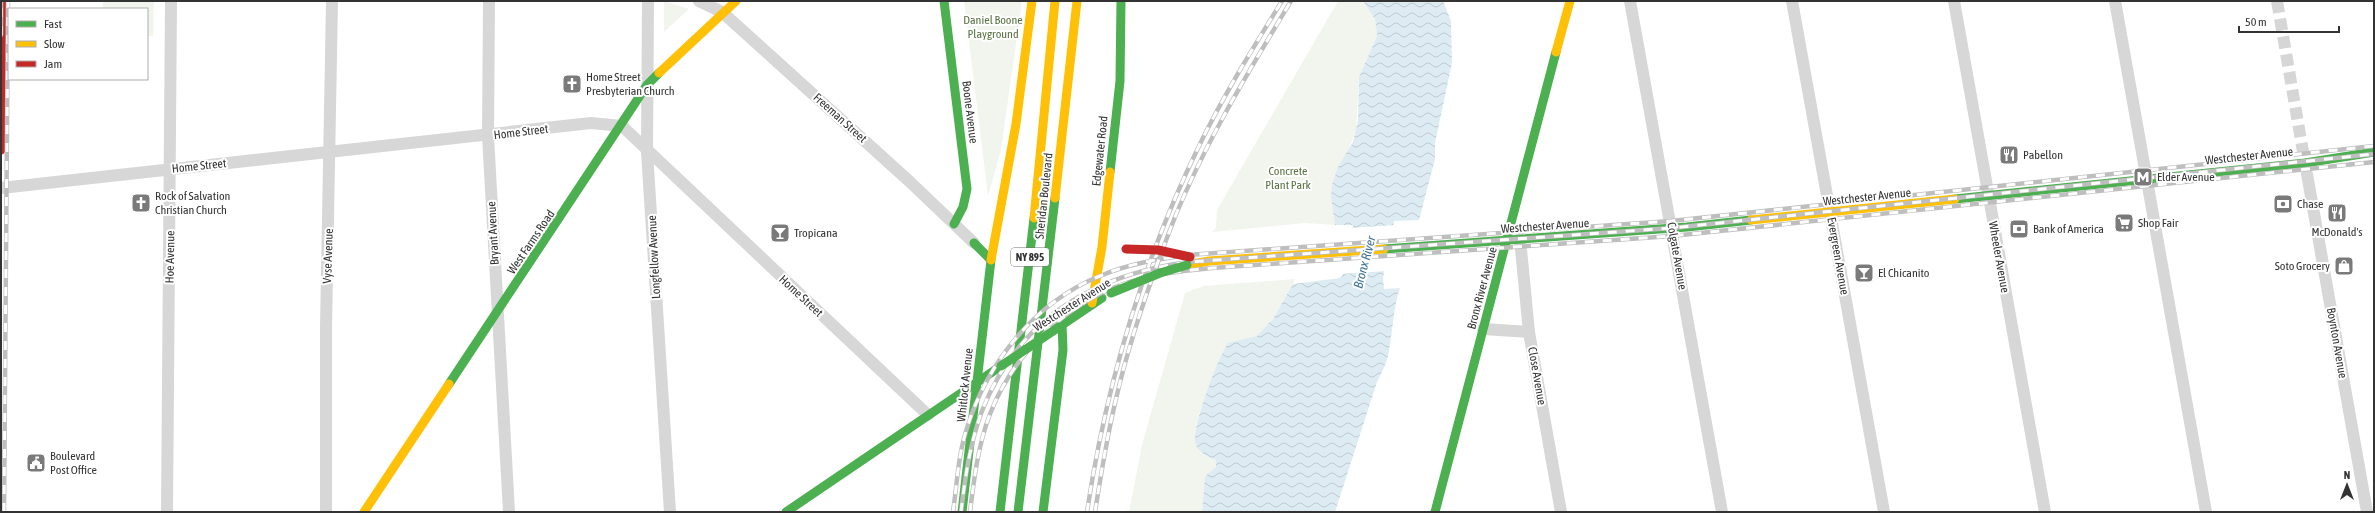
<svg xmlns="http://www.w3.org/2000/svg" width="2375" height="513" viewBox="0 0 2375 513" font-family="'Asap Condensed',sans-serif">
	<defs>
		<pattern id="water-waves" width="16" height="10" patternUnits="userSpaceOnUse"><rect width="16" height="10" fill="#ddebf3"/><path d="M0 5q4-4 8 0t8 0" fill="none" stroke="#becad1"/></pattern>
	</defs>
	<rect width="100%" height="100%" fill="#fff"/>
	<g fill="#f1f5ed">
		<polygon points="103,1 154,1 153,36 147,36 147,9 103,9"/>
		<polygon points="664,1 689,9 664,32"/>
		<polygon points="964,1 1022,1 1001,150 988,196"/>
		<polygon points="1338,1 1363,1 1375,19 1377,36 1359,77 1356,130 1331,197 1335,225 1305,223 1212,232 1216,228 1217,210"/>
		<path d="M1295,279c-6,15 -25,49 -39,58 -8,4 -19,5 -28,6 -10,24 -34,71 -33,96 0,5 4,10 6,14l15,7v7l-11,9 -3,36h-73l13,-67 43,-152 19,-7z"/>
	</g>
	<path fill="url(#water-waves)" d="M1363,1h80l8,20 1,42 -17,80v16l-16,61 -25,1 -11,57 1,11 16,-1c-7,21 -7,41 -11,62 -1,11 -7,22 -12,32l-42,130h-133l3,-36 11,-9v-7c-10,-4 -21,-9 -21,-21 -1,-18 23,-81 33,-96l29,-7 16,-17 20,-35 47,-6 2,-2 11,-51h-18l-4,-28 1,-12 6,-18 15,-25 5,-22 1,-43 18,-41 -2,-17z"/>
	<polygon fill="#fff" points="1395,225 1386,271 1340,274 1350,228"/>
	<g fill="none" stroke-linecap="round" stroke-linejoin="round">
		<polyline stroke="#d6d6d6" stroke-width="12" stroke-dasharray="12 6" stroke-linecap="butt" points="2277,1 2306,169"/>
		<g stroke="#d7d7d7" stroke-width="12">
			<polyline points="489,1 488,136 509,512"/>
			<polyline points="648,1 647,152 670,512"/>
			<polyline points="699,1 722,12 909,181 974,243"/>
			<polyline points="1630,1 1722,512"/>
			<polyline points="1792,1 1884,512"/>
			<polyline points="1954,1 2045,512"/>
			<polyline points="2115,1 2206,512"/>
			<polyline points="2307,174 2367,512"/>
			<polyline points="1,188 591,123 622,126 928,415"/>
			<polyline points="1520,239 1529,332 1561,512"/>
			<polyline points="1483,329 1529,332"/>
			<polyline points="167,512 171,1"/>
			<polyline points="326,512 326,327 332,1"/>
		</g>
		<g stroke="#4caf50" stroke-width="9">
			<polyline points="944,1 967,189 963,207 954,224"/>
			<polyline points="1110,172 1120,81 1121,1"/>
			<polyline points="1955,199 2305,163 2374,152"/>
			<polyline points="1384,249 1687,227 1751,220"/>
			<polyline points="1059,327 1102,298"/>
			<polyline points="449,384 647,85 659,73"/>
			<polyline points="786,512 1001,366"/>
			<polyline points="962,512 991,260 974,243"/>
			<polyline points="1000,512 1034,218"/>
			<polyline points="1018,512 1055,198"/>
			<polyline points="1043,512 1063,350 1062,324"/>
			<polyline points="1435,512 1556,52"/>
		</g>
		<g stroke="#ffc107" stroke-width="9">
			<polyline points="1556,52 1570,1"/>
			<polyline points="659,73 736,1"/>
			<polyline points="1055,198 1077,1"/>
			<polyline points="1034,218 1055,1"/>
			<polyline points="1751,220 1955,199"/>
			<polyline points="991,260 1016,124 1032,1"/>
			<polyline points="1187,265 1209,261 1384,249"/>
			<polyline points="1092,303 1102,247 1110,172"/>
			<polyline points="364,512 449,384"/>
		</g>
		<polyline stroke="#c62828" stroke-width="9" points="1,150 3,1"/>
		<defs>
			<g id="rail">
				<polyline points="1,35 1,1"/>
				<polyline points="4,512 8,1"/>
				<path d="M953,512c4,-28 5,-57 14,-84 20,-65 68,-126 133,-152 28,-12 58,-17 88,-21l483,-34 703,-75"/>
				<path d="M961,512c4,-34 9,-69 21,-101 36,-92 112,-136 206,-149l484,-34 702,-74"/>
				<path d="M970,512c4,-33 8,-67 20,-98 22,-58 74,-109 133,-130 29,-10 59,-13 89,-16l460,-32 702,-74"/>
				<path d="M1087,512c19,-127 56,-251 112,-366 24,-50 54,-98 83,-145"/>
				<path d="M1095,512c6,-38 12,-76 21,-113 14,-62 36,-123 59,-182 31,-76 74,-146 116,-216"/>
			</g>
		</defs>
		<use href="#rail" stroke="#bebebe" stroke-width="4.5"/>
		<use href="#rail" stroke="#fff" stroke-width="3" stroke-dasharray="9" stroke-linecap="butt"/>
		<g stroke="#4caf50" stroke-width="9">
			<polyline points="1111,293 1160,273 1187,265"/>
			<polyline points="1001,366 1059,327"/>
		</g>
		<polyline stroke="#c62828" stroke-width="9" points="1126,249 1158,250 1190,257"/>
	</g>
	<defs>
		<symbol id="church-square" viewBox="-11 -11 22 22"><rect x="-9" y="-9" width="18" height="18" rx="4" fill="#7a7a7a" stroke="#fff"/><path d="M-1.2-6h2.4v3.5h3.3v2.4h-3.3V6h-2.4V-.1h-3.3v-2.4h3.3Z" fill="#fff"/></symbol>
		<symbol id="restaurant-square" viewBox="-11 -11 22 22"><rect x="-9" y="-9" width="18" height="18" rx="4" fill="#7a7a7a" stroke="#fff"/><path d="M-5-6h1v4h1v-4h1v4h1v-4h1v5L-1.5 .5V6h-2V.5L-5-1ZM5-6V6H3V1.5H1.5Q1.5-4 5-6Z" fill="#fff"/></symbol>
		<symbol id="metro-square" viewBox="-11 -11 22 22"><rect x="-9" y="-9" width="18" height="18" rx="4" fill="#7a7a7a" stroke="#fff"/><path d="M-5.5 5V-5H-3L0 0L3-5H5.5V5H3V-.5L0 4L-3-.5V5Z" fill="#fff"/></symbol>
		<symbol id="bank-square" viewBox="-11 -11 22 22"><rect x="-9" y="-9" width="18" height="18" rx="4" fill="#7a7a7a" stroke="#fff"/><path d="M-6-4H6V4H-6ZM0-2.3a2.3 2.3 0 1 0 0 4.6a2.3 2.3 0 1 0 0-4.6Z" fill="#fff"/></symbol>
		<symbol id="supermarket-square" viewBox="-11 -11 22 22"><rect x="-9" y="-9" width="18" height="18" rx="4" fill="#7a7a7a" stroke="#fff"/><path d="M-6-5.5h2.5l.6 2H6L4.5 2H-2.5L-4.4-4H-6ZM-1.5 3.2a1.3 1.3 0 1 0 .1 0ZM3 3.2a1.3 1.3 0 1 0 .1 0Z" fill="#fff"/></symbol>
		<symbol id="bar-square" viewBox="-11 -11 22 22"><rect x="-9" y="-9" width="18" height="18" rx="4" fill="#7a7a7a" stroke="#fff"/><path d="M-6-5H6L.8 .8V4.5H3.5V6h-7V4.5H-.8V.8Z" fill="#fff"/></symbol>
		<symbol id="shop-square" viewBox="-11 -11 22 22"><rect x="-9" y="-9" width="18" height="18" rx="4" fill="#7a7a7a" stroke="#fff"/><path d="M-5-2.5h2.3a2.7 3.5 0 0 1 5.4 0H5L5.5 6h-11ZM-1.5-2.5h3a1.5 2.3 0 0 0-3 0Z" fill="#fff"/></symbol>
		<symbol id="civic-square" viewBox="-11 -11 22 22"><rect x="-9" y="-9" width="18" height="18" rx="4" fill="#7a7a7a" stroke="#fff"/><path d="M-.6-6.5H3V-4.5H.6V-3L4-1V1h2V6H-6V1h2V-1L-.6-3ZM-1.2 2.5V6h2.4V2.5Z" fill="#fff"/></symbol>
	</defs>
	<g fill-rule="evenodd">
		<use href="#church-square" x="561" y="73" width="22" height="22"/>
		<use href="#restaurant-square" x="1998" y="144" width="22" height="22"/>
		<use href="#metro-square" x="2132" y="166" width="22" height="22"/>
		<use href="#church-square" x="130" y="192" width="22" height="22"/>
		<use href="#bank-square" x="2272" y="193" width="22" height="22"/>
		<use href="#restaurant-square" x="2326" y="202" width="22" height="22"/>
		<use href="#supermarket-square" x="2113" y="212" width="22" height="22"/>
		<use href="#bank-square" x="2008" y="218" width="22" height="22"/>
		<use href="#bar-square" x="769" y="222" width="22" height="22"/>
		<use href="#shop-square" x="2333" y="255" width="22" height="22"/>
		<use href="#bar-square" x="1853" y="262" width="22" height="22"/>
		<use href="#civic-square" x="25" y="452" width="22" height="22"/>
	</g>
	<g text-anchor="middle" stroke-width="4" stroke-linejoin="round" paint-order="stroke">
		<rect fill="#fff" stroke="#707070" stroke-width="1" x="1011" y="248" width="38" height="18" rx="3"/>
		<g font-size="11" font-weight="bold" fill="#333">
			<text x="1030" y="261">NY 895</text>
		</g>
		<g font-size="12" fill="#56703f" stroke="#fff">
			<text x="993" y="24">Daniel Boone<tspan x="993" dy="14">Playground</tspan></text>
			<text x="1288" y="175">Concrete<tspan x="1288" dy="14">Plant Park</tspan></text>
		</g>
		<g font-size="12" fill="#333" stroke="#fff" text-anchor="start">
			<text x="586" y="81">Home Street<tspan x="586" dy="14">Presbyterian Church</tspan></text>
			<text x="2023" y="159">Pabellon</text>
			<text x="2157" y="181">Elder Avenue</text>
			<text x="155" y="200">Rock of Salvation<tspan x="155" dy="14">Christian Church</tspan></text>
			<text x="2297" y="208">Chase</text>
			<text x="2138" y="227">Shop Fair</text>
			<text x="2033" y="233">Bank of America</text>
			<text x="2337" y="236" text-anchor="middle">McDonald's</text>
			<text x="794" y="237">Tropicana</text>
			<text x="2330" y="270" text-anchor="end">Soto Grocery</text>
			<text x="1878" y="277">El Chicanito</text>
			<text x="50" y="460">Boulevard<tspan x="50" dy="14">Post Office</tspan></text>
		</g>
		<g font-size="12" fill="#333" stroke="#fff">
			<text transform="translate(970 112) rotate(83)" y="4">Boone Avenue</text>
			<text transform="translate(840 118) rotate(42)" y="4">Freeman Street</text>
			<text transform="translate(521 132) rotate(-7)" y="4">Home Street</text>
			<text transform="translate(1100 151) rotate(-84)" y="4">Edgewater Road</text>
			<text transform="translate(2249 156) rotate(-6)" y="4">Westchester Avenue</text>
			<text transform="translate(199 166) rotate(-6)" y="4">Home Street</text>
			<text transform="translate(1044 196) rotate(-84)" y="4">Sheridan Boulevard</text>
			<text transform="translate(1867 197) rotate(-6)" y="4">Westchester Avenue</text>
			<text transform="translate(1545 226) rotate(-4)" y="4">Westchester Avenue</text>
			<text transform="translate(493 233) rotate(-93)" y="4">Bryant Avenue</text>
			<text transform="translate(531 242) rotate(-56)" y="4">West Farms Road</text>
			<text transform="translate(328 256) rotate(-88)" y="4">Vyse Avenue</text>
			<text transform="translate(1677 256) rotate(80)" y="4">Colgate Avenue</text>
			<text transform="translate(1838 256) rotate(80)" y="4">Evergreen Avenue</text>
			<text transform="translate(170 257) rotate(-89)" y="4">Hoe Avenue</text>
			<text transform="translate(654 257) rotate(-93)" y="4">Longfellow Avenue</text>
			<text transform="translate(1999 257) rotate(80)" y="4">Wheeler Avenue</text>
			<text transform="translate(1482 288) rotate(-75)" y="4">Bronx River Avenue</text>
			<text transform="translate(801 296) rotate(43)" y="4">Home Street</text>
			<text transform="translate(1072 305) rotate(-32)" y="4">Westchester Avenue</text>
			<text transform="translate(2337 343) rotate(80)" y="4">Boynton Avenue</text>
			<text transform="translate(1537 376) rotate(80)" y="4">Close Avenue</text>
			<text transform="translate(965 385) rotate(-84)" y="4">Whitlock Avenue</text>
		</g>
		<g font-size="13" font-style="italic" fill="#3f7597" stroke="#fff">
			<text transform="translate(1364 262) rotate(-75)" y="5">Bronx River</text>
		</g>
	</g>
	<rect width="2375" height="513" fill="none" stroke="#333333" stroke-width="4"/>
	<rect x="8" y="8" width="140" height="72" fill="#ffffff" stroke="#adadad"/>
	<rect x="16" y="21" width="20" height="6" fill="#4caf50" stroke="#adadad"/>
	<text x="44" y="28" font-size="12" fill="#333333">Fast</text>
	<rect x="16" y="41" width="20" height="6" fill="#ffc107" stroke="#adadad"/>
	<text x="44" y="48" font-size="12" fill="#333333">Slow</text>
	<rect x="16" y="61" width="20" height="6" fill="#c62828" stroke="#adadad"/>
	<text x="44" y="68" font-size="12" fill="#333333">Jam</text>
	<g transform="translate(2347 485)" stroke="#ffffff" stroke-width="3" paint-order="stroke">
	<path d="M0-3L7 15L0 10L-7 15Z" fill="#333333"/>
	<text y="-6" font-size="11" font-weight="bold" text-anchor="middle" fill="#333333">N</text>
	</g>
	<path d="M2239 26v6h100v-6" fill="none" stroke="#333333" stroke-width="2"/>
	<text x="2245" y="26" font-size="12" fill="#333333" stroke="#ffffff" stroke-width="3" paint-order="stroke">50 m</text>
</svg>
